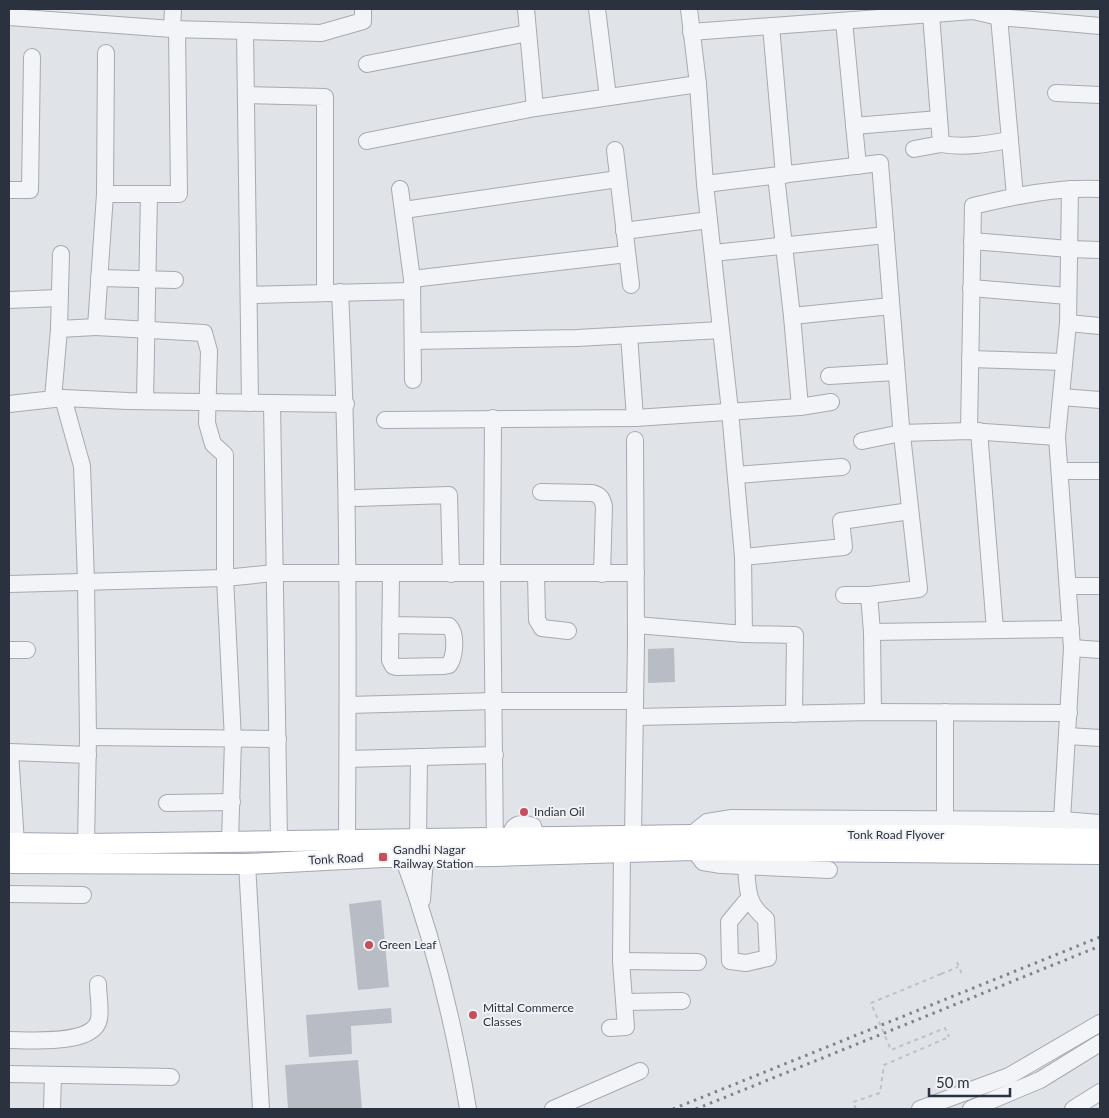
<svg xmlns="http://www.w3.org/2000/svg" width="1109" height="1118" viewBox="0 0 1109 1118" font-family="Lato,sans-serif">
	<rect width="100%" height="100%" fill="#e0e3e8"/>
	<g fill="#b8bcc5">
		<polygon points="674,648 675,682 648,683 648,649"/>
		<polygon points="381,900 389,987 358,990 349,904"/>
		<polygon points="391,1008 392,1023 351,1026 352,1054 309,1057 306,1015"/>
		<polygon points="358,1060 362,1109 288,1109 285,1065"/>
	</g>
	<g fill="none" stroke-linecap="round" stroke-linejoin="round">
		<defs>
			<g id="minor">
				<polyline points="526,9 535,108"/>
				<polyline points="597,9 608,97"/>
				<polyline points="689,9 698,84 705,184 730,411 743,557 744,634"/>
				<polyline points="9,17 172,29 321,33 363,21 363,9"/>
				<polyline points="999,17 1015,196"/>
				<polyline points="844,21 858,166"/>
				<polyline points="771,26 784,175"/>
				<polyline points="172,29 173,9"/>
				<polyline points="245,31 250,403"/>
				<polyline points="691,32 973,11 999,17 1100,26"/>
				<polyline points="106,53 105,194 96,327 204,333 209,351 207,423 213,444 225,455 225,578 233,740 230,842"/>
				<polyline points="367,64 528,33"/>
				<polyline points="1056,93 1100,95"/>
				<polyline points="247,95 325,97 325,292"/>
				<polyline points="854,126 939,119"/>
				<polyline points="367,141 535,108 698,84"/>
				<path d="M941,144c23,4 46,0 69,-4"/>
				<polyline points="914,149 941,144 931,14"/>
				<polyline points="615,150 631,285"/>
				<polyline points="776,176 792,316 800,407"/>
				<polyline points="705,184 880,163 901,426 919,589 869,595 844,595"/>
				<polyline points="400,189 412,279 413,380"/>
				<polyline points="9,190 30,190 32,57"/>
				<polyline points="105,194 179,194 177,29"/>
				<polyline points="404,210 618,179"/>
				<polyline points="624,231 709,220"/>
				<polyline points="972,241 1069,249 1100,250"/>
				<polyline points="713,253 886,235"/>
				<polyline points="99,278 175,280"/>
				<polyline points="412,279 627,254"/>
				<polyline points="971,288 1068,296"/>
				<path d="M340,292c9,182 8,364 7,547"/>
				<polyline points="249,295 412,291"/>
				<polyline points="9,300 59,298"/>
				<polyline points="792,316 891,306"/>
				<polyline points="1068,323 1100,326"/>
				<polyline points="59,329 61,254"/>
				<polyline points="629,335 635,418"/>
				<polyline points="413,341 577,338 721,330"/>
				<polyline points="970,359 1064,362"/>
				<polyline points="829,376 896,372"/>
				<polyline points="1061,397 1100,400"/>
				<polyline points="63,398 82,466 86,581 88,737 86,844"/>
				<polyline points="53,399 59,329 96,327"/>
				<polyline points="145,401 149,195"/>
				<polyline points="272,403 279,840"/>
				<polyline points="9,404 63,398 128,401 346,404"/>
				<polyline points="493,418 492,574 495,850"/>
				<polyline points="385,420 635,418 800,407 831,402"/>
				<path d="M969,431l4,-225c41,-10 84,-19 127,-17"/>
				<polyline points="979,431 995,629"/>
				<polyline points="862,441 901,433 969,431 1057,437"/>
				<polyline points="1060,471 1100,471"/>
				<polyline points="736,475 842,467"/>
				<path d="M541,492l51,1c8,2 10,5 12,13l-2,68"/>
				<polyline points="357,498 449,495 451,574"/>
				<polyline points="743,557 844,547 841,521 910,511"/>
				<polyline points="536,574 537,620 542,628 568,631"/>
				<polyline points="9,584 225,578 274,573 636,573"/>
				<polyline points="1068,586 1100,586"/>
				<polyline points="869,595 872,632 873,712"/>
				<path d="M390,625l59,1c8,7 6,31 0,39l-5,1 -48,1 -3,-1 -3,-6 1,-86"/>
				<polyline points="636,625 744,634 795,635 794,714"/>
				<polyline points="872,632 1071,629"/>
				<polyline points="1072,648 1100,650"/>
				<polyline points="9,650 27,650"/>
				<polyline points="348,705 495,701 635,701"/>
				<polyline points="635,717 873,712 1069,713"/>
				<polyline points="1067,736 1100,738"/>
				<polyline points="88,737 278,739"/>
				<polyline points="9,752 10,752 16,843"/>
				<polyline points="10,752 88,755"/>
				<polyline points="348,759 495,755"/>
				<polyline points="167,803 232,802"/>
				<polyline points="945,819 945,712"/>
				<polyline points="1062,820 1072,648 1057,437 1068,323 1070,189"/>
				<polyline points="691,835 707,822 732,818 1062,820 1100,823"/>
				<polyline points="633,836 636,641 635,440"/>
				<path d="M511,838c0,-15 10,-16 22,-12l3,10"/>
				<polyline points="418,839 419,757"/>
				<polyline points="694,850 703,862 721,865 829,870"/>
				<path d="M403,857c30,81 51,167 65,252"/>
				<polyline points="247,864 261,1109"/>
				<path d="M746,866c2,24 0,37 20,53l2,39 -22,5 -16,-2 -1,-39 20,-24"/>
				<polyline points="9,894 83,895"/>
				<polyline points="422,900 425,858"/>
				<polyline points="621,961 698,962"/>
				<polyline points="625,1002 682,1001"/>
				<polyline points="610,1028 626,1027 621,961 622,851"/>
				<path d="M9,1040c20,0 85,6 90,-21 2,-10 -1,-24 -1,-35"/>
				<polyline points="9,1074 171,1077"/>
				<polyline points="52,1109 53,1075"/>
				<polyline points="553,1109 640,1071"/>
				<polyline points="920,1109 1009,1076 1100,1023"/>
				<polyline points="971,1109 1040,1080 1100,1043"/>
				<polyline points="1073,1109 1100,1092"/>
			</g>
			<g id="major">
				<polyline points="9,843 86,844 691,835 952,835 1100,839"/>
				<polyline points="9,863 247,864 383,857 495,856 694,850 1100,854"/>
			</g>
		</defs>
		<use href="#minor" stroke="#a6aab2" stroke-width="18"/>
		<use href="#major" stroke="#a0a7b3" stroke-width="22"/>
		<g stroke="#bfc1c7" stroke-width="2" stroke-dasharray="4 4" stroke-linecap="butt">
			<polyline points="957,962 963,977"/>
			<polyline points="941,974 958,967"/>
			<polyline points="856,1109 853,1102 880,1093 884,1065 949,1037"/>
		</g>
		<use href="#minor" stroke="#f3f4f7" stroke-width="16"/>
		<use href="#major" stroke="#fff" stroke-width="20"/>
		<g stroke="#7b8291" stroke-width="3" stroke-dasharray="2.5 5" stroke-linecap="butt">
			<polyline points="673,1109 1100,937"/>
			<polyline points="696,1109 1100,946"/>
		</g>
		<polyline stroke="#bfc1c7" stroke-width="2" stroke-dasharray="4 4" stroke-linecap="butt" points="941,974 871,1003 891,1050 945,1028 949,1037"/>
	</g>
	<g fill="#c64d5a" stroke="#f0f2f6" stroke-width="2">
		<circle cx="524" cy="812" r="5"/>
		<rect x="378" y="852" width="10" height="10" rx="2.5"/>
		<circle cx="369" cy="945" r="5"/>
		<circle cx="473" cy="1015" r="5"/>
	</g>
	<g text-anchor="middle" stroke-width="4" stroke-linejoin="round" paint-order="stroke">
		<g font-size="12" fill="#2a313f" stroke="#f0f2f6" text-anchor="start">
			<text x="534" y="816">Indian Oil</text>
			<text x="393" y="854">Gandhi Nagar<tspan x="393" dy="14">Railway Station</tspan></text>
			<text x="379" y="949">Green Leaf</text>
			<text x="483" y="1012">Mittal Commerce<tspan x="483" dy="14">Classes</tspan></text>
		</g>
		<g font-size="12" fill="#2a313f" stroke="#f0f2f6">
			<text x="896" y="839">Tonk Road Flyover</text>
			<text transform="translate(336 859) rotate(-3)" y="4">Tonk Road</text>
		</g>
	</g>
	<rect width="1109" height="1118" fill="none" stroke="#2a313f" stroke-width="20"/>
	<path d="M929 1088v8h81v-8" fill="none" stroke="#2a313f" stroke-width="2.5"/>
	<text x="936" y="1088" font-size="15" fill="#2a313f" stroke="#f0f2f6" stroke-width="4" paint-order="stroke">50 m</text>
</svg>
